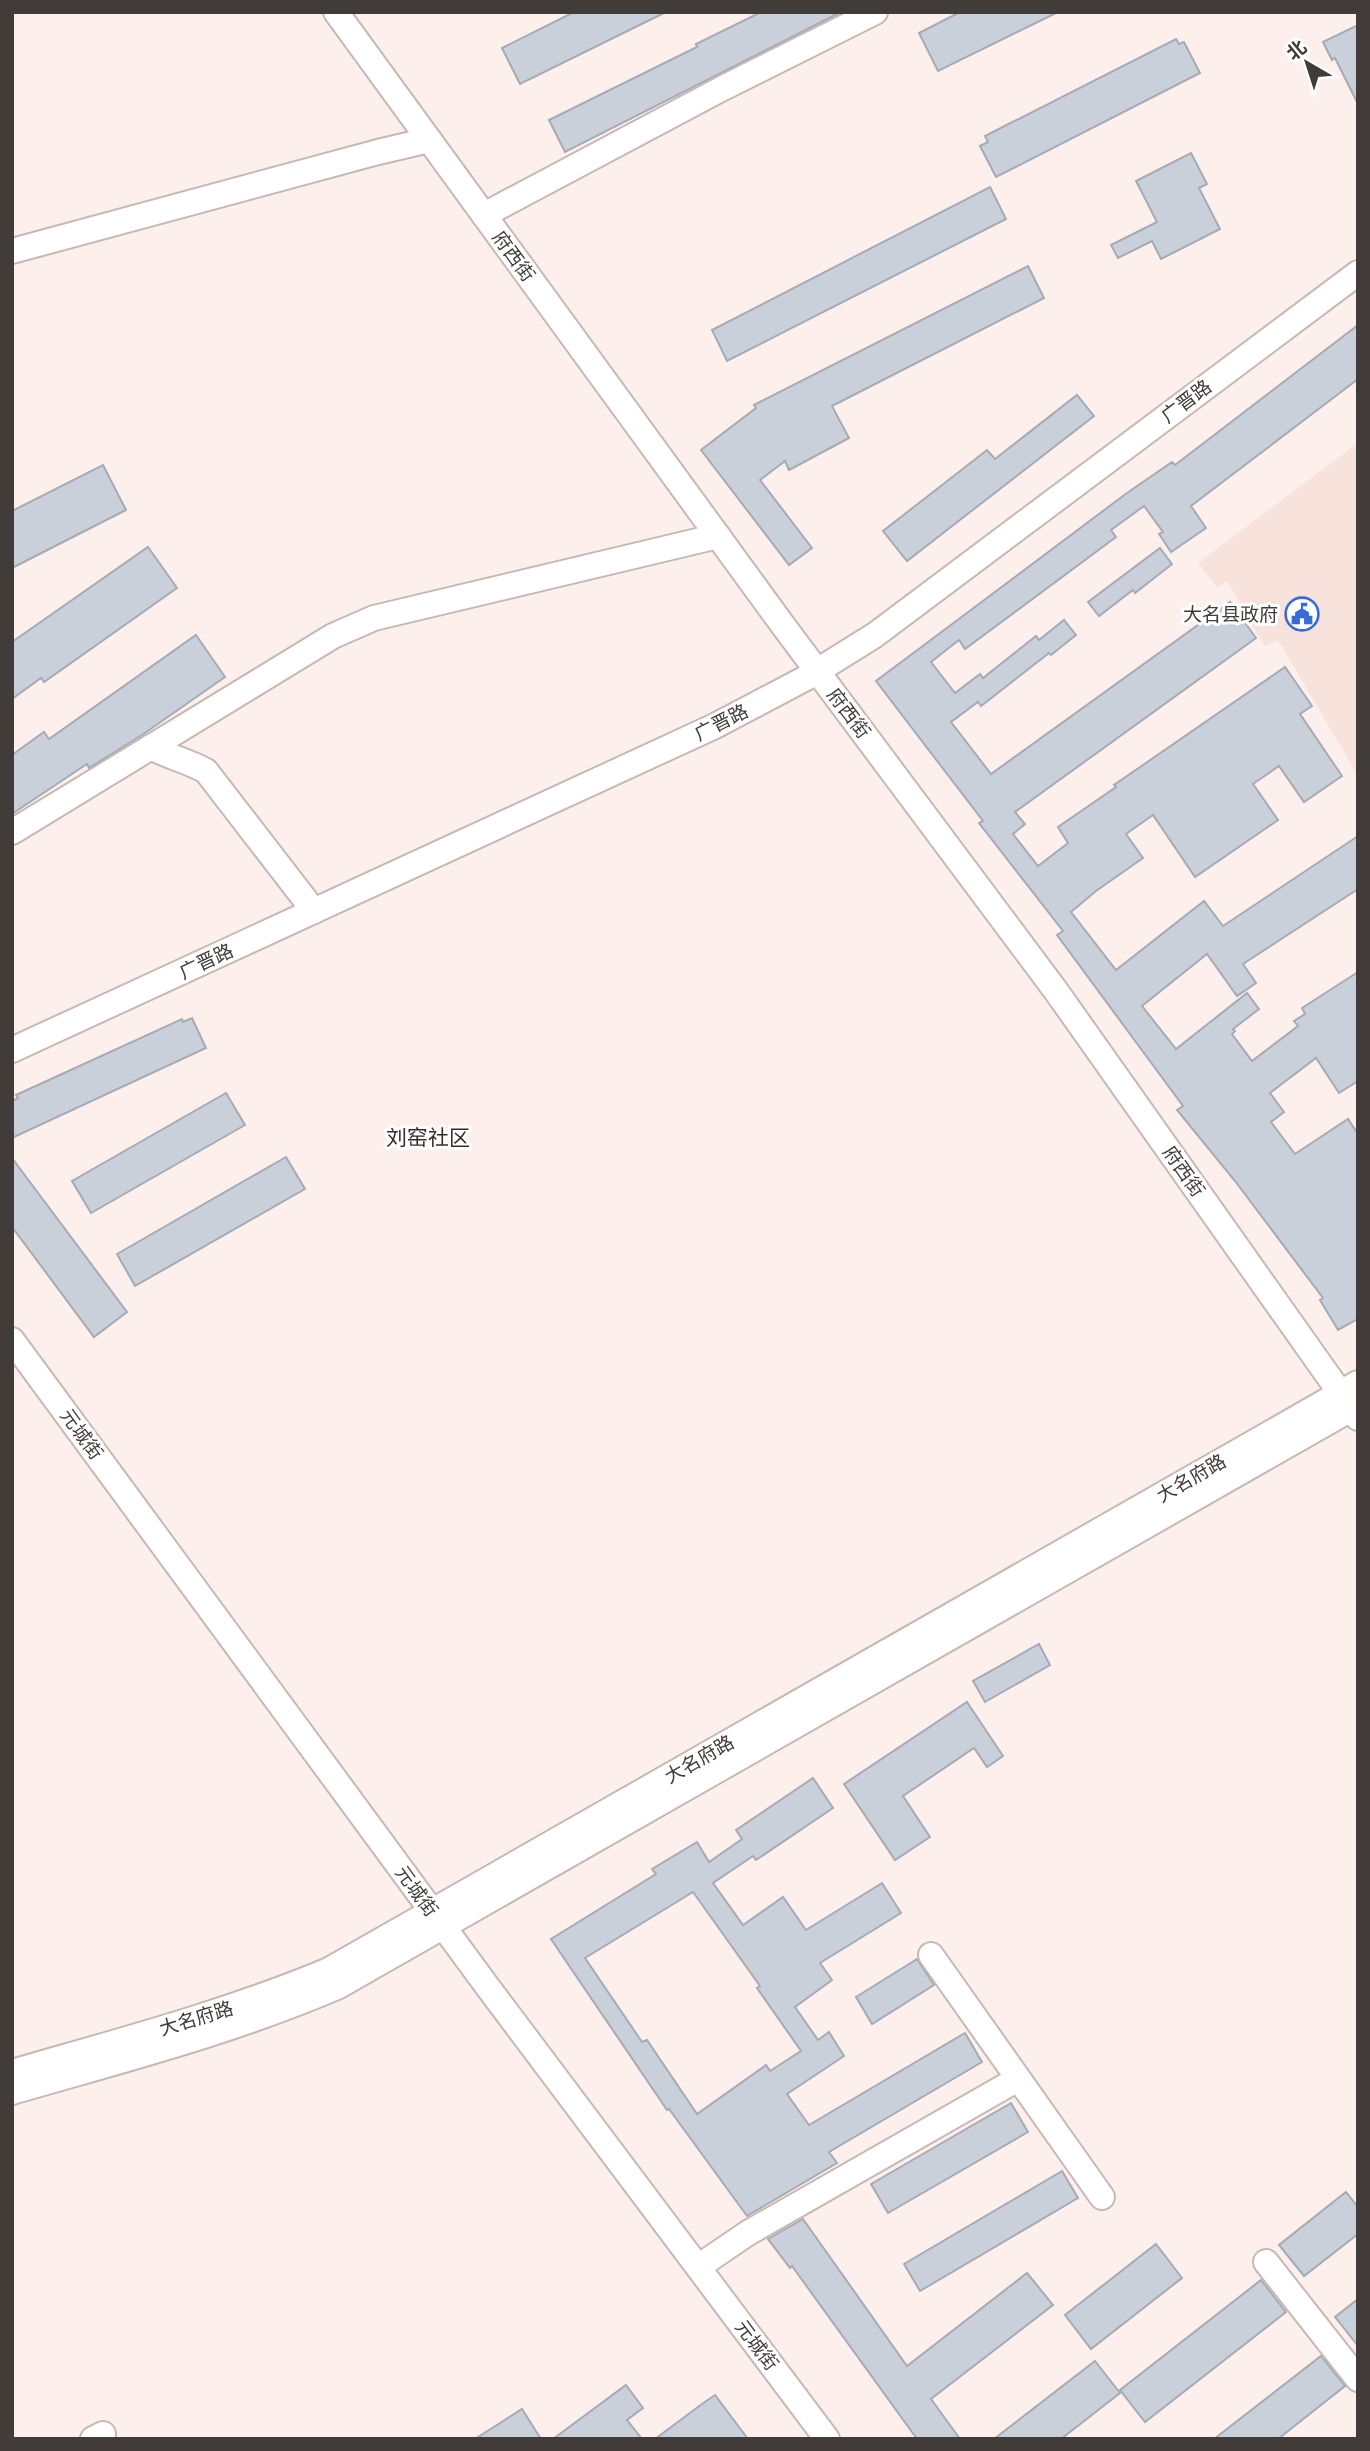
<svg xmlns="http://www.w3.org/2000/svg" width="1370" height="2451" viewBox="0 0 1370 2451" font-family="'Roboto Condensed','Noto Sans SC',sans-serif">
	<rect width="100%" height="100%" fill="#fdf0ec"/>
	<polygon fill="#f7e2dc" points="1358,443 1358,776 1278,640 1265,647 1227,581 1217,588 1198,563"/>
	<g fill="#cad0da" stroke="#a5aab4" stroke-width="2" fill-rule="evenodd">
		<polygon points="574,12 666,12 520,84 502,48"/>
		<polygon points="761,12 841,12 565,152 549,120 697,47 696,44"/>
		<polygon points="960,12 1058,12 938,71 919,33"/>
		<polygon points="1358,25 1358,104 1335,58 1332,60 1323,42"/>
		<polygon points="1176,39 1179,44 1184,42 1200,73 996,177 980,146 988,142 985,136"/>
		<polygon points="1191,153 1207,184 1199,188 1220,229 1161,259 1152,241 1118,258 1111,245 1157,222 1136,181"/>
		<polygon points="990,187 1006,219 727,361 712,330"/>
		<polygon points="1028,266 1044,298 832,406 849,438 789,470 785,461 760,480 812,548 789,565 701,450 756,408 754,405"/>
		<polygon points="1358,325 1358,379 1191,506 1206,528 1171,552 1159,534 1163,532 1144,506 1111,530 1116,537 965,649 959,640 931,662 955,693 980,674 983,678 1036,636 1039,640 1064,620 1076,635 1051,655 1049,653 981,706 978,702 951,722 991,774 1230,602 1256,638 1015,812 1025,824 1013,834 1038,866 1068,843 1058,827 1116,787 1114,785 1285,667 1312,706 1300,714 1342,776 1304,802 1279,766 1253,784 1278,820 1195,877 1153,815 1126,834 1143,858 1096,891 1071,912 1116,970 1204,901 1223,926 1358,836 1358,889 1243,964 1256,983 1237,996 1207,954 1142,1006 1176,1049 1247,993 1259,1009 1233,1029 1235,1031 1232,1034 1252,1061 1298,1026 1294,1021 1305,1014 1302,1008 1358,972 1358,1081 1339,1093 1316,1058 1270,1093 1284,1112 1271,1122 1295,1154 1348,1119 1358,1134 1358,1319 1338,1330 1320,1300 1323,1298 1235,1181 1177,1110 1183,1106 1057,935 1063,931 979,823 983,821 876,681 1127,493 1172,462 1175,465"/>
		<polygon points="1077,395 1094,416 907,561 883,531 987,450 995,459"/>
		<polygon points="103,465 126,510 12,568 12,511"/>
		<polygon points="148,547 177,588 44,682 41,678 12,699 12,642"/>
		<polygon points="1160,548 1172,564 1135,593 1133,590 1099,616 1088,602"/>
		<polygon points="196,635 225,677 142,735 89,768 87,764 12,814 12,755 44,732 49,739"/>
		<polygon points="192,1018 206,1048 12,1138 12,1101 18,1098 16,1095 182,1019 183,1022"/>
		<polygon points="226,1093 245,1125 91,1213 72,1181"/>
		<polygon points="286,1157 305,1189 135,1286 117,1254"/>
		<polygon points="12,1158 127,1312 94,1337 12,1227"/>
		<polygon points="1039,1644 1050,1665 985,1702 973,1681"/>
		<polygon points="967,1702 1003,1756 987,1767 974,1748 903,1796 930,1837 895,1860 844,1784"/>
		<path d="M813,1778l20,30 -77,52 -3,-4 -40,27 30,42 40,-28 23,33 76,-47 19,30 -81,50 12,17 -37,27 23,33 11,-8 15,24 -57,38 22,31 156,-92 17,29 -153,90 8,11 -90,53 -78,-107 -2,1 -116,-171 105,-65 -4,-5 45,-27 12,20 33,-23 -6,-9zM693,1892l67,94 -3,2 44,63 -31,20 -4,-6 -69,49 -50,-74 -5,2 -57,-84z"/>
		<polygon points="917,1959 934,1985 872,2024 856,1997"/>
		<polygon points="1011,2103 1028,2132 888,2213 871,2184"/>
		<polygon points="1062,2171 1078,2198 920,2291 904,2264"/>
		<polygon points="1346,2192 1358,2207 1358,2234 1304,2276 1279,2245"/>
		<polygon points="803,2219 907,2366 1027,2273 1053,2305 931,2399 960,2439 917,2439 792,2266 790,2268 768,2239"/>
		<polygon points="1156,2244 1182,2278 1091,2349 1065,2315"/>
		<polygon points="1261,2280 1286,2312 1145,2422 1120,2390"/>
		<polygon points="1358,2299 1358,2346 1335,2317"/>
		<polygon points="1321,2356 1345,2386 1278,2439 1214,2439"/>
		<polygon points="1095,2361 1120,2393 1061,2439 994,2439"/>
		<polygon points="626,2385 643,2408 627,2420 642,2439 553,2439"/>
		<polygon points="715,2395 748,2439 655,2439 702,2404"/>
		<polygon points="522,2409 541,2439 475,2439"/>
	</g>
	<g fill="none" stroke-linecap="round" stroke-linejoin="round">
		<defs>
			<g id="minor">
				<polyline points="336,12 782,624 1056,991 1358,1418"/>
				<polyline points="484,215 723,88 875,12"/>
				<polyline points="12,251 378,152 429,140"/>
				<path d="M151,747c18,10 37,14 55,24l108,140"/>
				<polyline points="12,832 333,636 374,618 718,536"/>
				<polyline points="12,1050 715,726 806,678 875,635 1358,273"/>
				<polyline points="12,1340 487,1986 827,2439"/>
				<polyline points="931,1955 1102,2197"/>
				<path d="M12,2072c107,-31 214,-59 317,-102l1029,-587"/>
				<path d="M12,2092c110,-32 220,-60 325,-105l1021,-582"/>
				<polyline points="1266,2262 1358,2379"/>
				<polyline points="698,2267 748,2233 1018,2079"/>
				<polyline points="93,2439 103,2434"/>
			</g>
		</defs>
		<use href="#minor" stroke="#c6b9b5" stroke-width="28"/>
		<use href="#minor" stroke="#fff" stroke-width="24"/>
	</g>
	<defs>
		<symbol id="civic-ring" viewBox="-11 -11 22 22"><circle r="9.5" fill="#fff" stroke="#376ada" stroke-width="1.5"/><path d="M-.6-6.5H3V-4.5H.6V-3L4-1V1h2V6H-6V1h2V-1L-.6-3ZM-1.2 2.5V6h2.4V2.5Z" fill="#376ada"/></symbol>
	</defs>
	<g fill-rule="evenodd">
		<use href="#civic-ring" x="1283" y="595" width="38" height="38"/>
	</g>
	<g text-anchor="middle" stroke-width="6" stroke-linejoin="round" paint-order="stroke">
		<g font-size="19" fill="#413b3a" stroke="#fff">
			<text transform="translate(514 256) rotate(54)" y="7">府西街</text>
			<text transform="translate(1186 401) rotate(-37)" y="7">广晋路</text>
			<text transform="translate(849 713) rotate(53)" y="7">府西街</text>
			<text transform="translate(721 722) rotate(-27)" y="7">广晋路</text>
			<text transform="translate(206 961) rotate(-25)" y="7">广晋路</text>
			<text transform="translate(1184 1171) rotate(55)" y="7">府西街</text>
			<text transform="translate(82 1434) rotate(54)" y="7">元城街</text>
			<text transform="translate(1191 1478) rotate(-30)" y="7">大名府路</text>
			<text transform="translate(699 1759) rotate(-30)" y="7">大名府路</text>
			<text transform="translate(417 1891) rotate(54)" y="7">元城街</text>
			<text transform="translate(196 2018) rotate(-17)" y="7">大名府路</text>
			<text transform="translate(757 2345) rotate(53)" y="7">元城街</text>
		</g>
		<g font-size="19" fill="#413b3a" stroke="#fff" text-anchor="end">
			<text x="1278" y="621">大名县政府</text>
		</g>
		<g font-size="21" fill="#362c29" stroke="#fff">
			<text x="428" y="1145">刘窑社区</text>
		</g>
	</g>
	<rect width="1370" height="2451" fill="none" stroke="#413b3a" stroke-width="28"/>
	<g transform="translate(1307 63) rotate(321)" stroke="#ffffff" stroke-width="5" paint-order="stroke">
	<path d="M0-5L12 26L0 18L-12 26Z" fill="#413b3a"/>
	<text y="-10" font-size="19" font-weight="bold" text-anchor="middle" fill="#413b3a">北</text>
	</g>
</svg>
